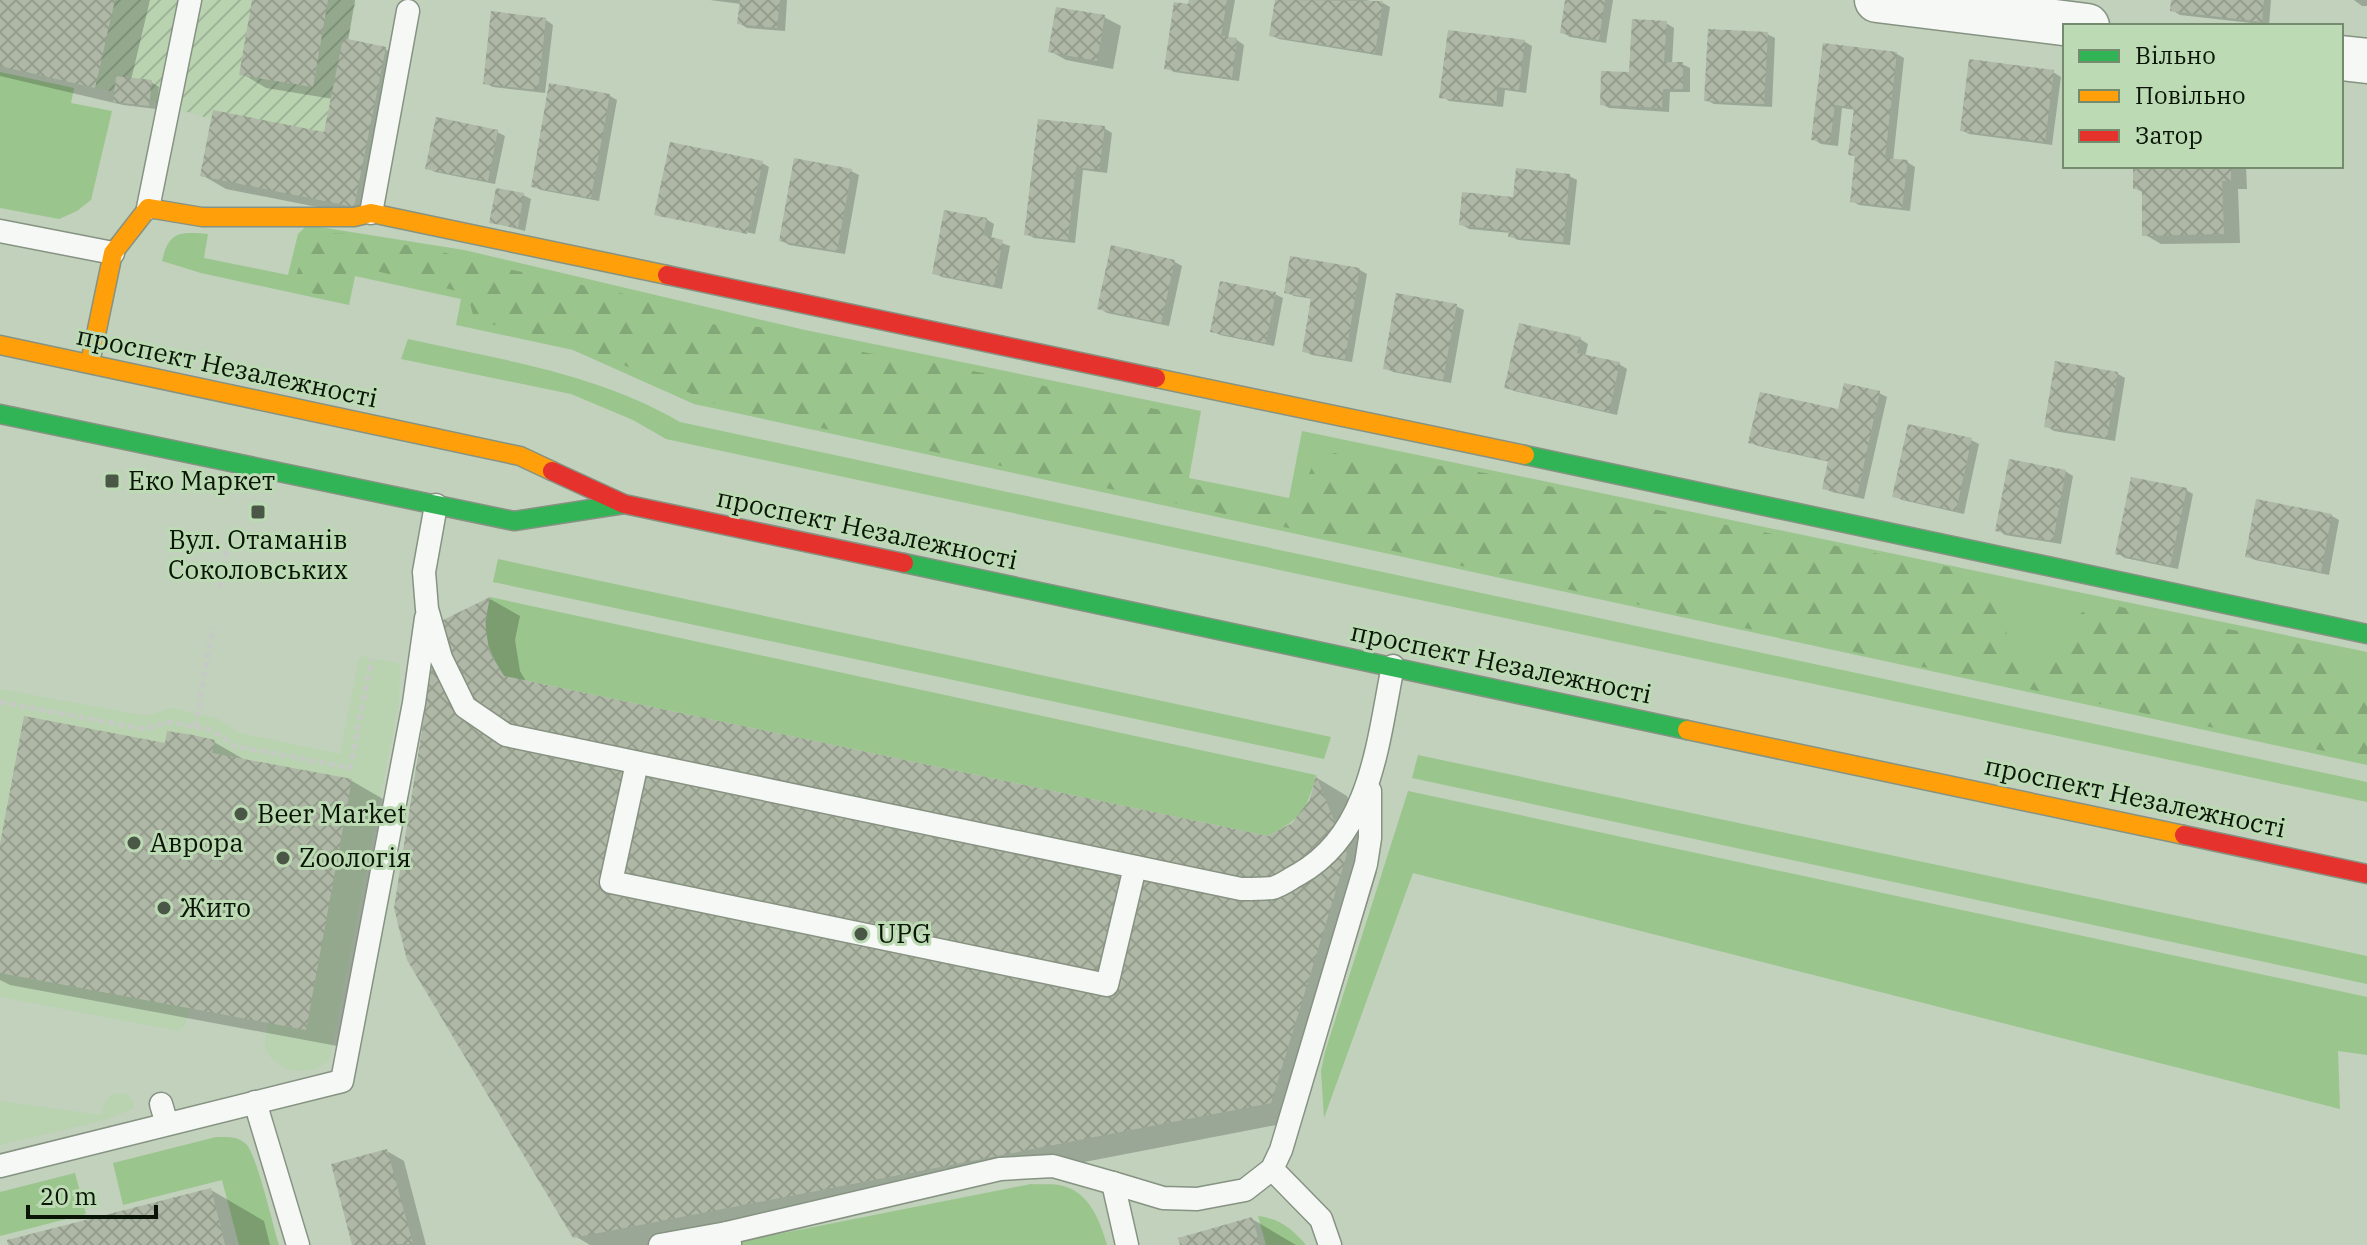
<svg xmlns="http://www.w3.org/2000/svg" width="2367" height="1245" viewBox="0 0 2367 1245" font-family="'IBM Plex Serif',serif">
	<defs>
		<pattern id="industrial-furrows" width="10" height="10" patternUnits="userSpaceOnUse" patternTransform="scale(2)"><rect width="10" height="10" fill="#b9d3b1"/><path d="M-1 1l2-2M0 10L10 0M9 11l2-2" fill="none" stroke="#9eb497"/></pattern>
		<pattern id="forest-firs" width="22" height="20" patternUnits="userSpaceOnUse" patternTransform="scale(2)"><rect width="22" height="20" fill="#9ac58d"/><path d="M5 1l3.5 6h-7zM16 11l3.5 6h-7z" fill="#83a878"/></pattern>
		<pattern id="building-cross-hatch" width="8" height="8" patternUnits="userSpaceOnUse" patternTransform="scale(2)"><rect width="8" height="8" fill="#afb8a6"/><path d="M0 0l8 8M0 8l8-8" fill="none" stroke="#959d8d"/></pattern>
	</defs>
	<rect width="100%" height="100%" fill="#c1d1bc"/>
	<g fill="#b9d3b1">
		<polygon points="362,656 397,663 400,665 399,702 329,1061 316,1069 299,1071 284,1068 272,1059 265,1048 267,1023 190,1008 185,1025 179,1031 0,997 0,689 146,716 172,708 218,719 239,733 340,754 359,658"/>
		<polygon points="119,1093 127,1094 133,1101 134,1108 108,1119 0,1145 0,1101 101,1115 106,1100 112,1095"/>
	</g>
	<polygon fill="url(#industrial-furrows)" points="0,0 356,0 348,39 354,207 200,176 211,119 150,101 149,106 113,102 114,92 0,66"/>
	<g fill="#9ac58d">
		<polygon points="0,72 74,88 71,103 112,111 91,200 77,211 59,219 0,208"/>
		<path d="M307,225l157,25 341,80 396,81 -12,67 100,20 13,-67 1065,221v113l-1673,-361 -121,-54 -117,-25 5,-26 -106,-23 -6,29 -148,-32 -39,-12c7,-31 19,-29 46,-27l-4,24 84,17 10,-41z"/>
		<path d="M408,339c94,21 188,34 272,83l1687,360v20l-1701,-363 -33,-19 -62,-26 -170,-35z"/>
		<polygon points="498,559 1331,737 1324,759 493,582"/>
		<path d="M490,597l826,178c-9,36 -16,44 -48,61l-764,-160c-19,-31 -22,-43 -14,-79z"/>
		<polygon points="1418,755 2367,956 2367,984 1412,778"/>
		<polygon points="1408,791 2367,997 2367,1055 2338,1051 2340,1109 1413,873 1324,1118 1321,1071 1325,1052"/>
		<path d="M216,1137c11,0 22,-1 30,7 11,11 27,82 33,101h-40l-17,-65 -99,25 -10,-42z"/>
		<polygon points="75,1173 86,1214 0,1236 0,1192"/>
		<path d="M1031,1184c10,1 22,-1 32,2 27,7 37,35 44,59h-365l1,-4z"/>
		<path d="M1258,1216c22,3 33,12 48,29h-40z"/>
	</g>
	<path fill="url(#forest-firs)" d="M313,233l38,1 91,18 47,13 135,29 32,10 37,19 66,4 109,26 62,9 230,48c5,1 14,2 19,5 13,9 3,48 6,63l23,12 48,11 35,1 7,-4 14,-31 9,-10 14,-4 18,1 32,9 58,3 59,10 234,51 218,41 45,29 6,10 2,31 5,10 15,9 13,1 10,-5 28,-38 16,-9h22l181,37 25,9 25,25 20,6v77l-444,-93 -836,-183 -362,-76 -156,-66 -88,-20 -8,-7 -5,-19 -7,-4 -105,-26 -8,2c-4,9 -4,19 -10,26l-13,2 -36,-8 -3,-5 3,-4 7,-3 11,-35z"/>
	<g fill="#0003">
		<polygon points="0,0 150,0 131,80 151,82 159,87 156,109 123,105 0,76"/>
		<polygon points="254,0 355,0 348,41 385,49 409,63 378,219 226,189 202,175 326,135 333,99 266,88 241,73"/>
		<polygon points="710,0 787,0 785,31 747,28 739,23 741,4"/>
		<polygon points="1191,0 1235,0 1228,39 1237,40 1244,45 1239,81 1174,72 1167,68"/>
		<polygon points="1277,0 1365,0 1383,3 1390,7 1382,56 1279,39 1271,35"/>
		<polygon points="1567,0 1613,0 1606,43 1570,37 1562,32"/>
		<polygon points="2173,0 2271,0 2269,25 2180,15 2172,10"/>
		<polygon points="2354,0 2367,0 2367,6 2362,6"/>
		<polygon points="1104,17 1121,26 1113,69 1066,60 1050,51"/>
		<polygon points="546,20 553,25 545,93 493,87 485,83"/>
		<polygon points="1666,23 1674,28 1672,64 1682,64 1690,68 1690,92 1670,92 1669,112 1609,108 1602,104 1631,74"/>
		<polygon points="1767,34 1775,38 1772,107 1714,104 1706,100"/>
		<polygon points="1525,42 1532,46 1526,93 1505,90 1503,107 1449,101 1442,96"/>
		<polygon points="1824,46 1897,54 1904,58 1893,161 1907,162 1915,167 1910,211 1859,205 1852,201 1857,158 1851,154 1856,110 1842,108 1838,146 1821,144 1813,139"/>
		<polygon points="2053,72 2061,77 2052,145 1969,134 1962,130"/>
		<polygon points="610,96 617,100 599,201 541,190 533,186"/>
		<polygon points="1104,128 1112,133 1107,173 1083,170 1075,243 1034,238 1027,234"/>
		<polygon points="497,132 505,136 495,184 435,172 428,168"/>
		<polygon points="762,163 769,167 755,234 662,214 662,217 656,214"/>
		<polygon points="2135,166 2246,166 2247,189 2238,189 2240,243 2161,244 2144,234 2144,193 2135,188"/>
		<polygon points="851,171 859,175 845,254 789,245 781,240"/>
		<polygon points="1569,176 1577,180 1570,245 1518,240 1510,236 1511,233 1469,229 1461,224"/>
		<polygon points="523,195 531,199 525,231 491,222"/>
		<polygon points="986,219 994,224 991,239 1010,246 1002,289 942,277 934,273"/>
		<polygon points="1175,262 1182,266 1169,326 1107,313 1099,308"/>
		<polygon points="1360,270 1367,274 1352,362 1312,355 1304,351 1313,299 1294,296 1287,292"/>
		<polygon points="1275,294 1283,298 1274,346 1220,335 1212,331"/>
		<polygon points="1456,306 1464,310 1451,383 1393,372 1385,367"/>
		<polygon points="1580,339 1588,344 1585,357 1619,364 1627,369 1617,415 1514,391 1506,387"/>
		<polygon points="2057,364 2118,374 2125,378 2115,441 2054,431 2046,426"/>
		<polygon points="1879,393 1887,397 1864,499 1832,492 1824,488 1830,462 1758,446 1750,442 1840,411"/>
		<polygon points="1971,440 1979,444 1964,514 1902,500 1895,496"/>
		<polygon points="2065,471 2073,476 2061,544 2005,535 1998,530"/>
		<polygon points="2186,490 2193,494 2178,569 2125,558 2117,553"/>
		<polygon points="2332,516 2339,520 2329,575 2255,560 2247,556"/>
		<polygon points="490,599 520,616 515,640 520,671 527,683 1268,838 1293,825 1312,800 1317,778 1347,796 1377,872 1302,1120 656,1245 590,1245 575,1236 441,623"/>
		<polygon points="214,742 245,760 245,761 352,781 383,799 337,1046 10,985 0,980 0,855"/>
		<polygon points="387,1151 404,1161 426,1245 355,1245 333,1166"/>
		<polygon points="211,1190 264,1221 270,1245 10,1245"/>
		<polygon points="1252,1219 1296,1245 1182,1245"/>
	</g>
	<g fill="url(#building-cross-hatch)">
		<polygon points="0,0 115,0 95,88 0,66"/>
		<polygon points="252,0 328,0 313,87 239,75"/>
		<polygon points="740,0 780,0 777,28 737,24"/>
		<polygon points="1189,0 1227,0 1221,36 1237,38 1232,78 1164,69 1174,2 1188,4"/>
		<polygon points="1275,0 1383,1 1375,53 1269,36"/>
		<polygon points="1565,0 1605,0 1599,40 1560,33"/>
		<polygon points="2171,0 2264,0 2262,22 2170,11"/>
		<polygon points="1056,7 1105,15 1097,61 1048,52"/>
		<polygon points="491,11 546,18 538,90 483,84"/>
		<polygon points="1632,19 1667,21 1664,62 1683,62 1683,89 1663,89 1662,108 1600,105 1601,71 1629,72"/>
		<polygon points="1708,29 1768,32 1764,104 1704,101"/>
		<polygon points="1448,30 1525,40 1519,90 1498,87 1496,104 1439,98"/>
		<polygon points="343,38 386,47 354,207 200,176 213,110 324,132"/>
		<polygon points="1823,43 1897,52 1885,158 1908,160 1902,208 1850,202 1855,156 1848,155 1854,108 1835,105 1830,142 1811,140"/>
		<polygon points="1969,59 2054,70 2045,142 1960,131"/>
		<polygon points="116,76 152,80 149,106 113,102"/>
		<polygon points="549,83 610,94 591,198 531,187"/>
		<polygon points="436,117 498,130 488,181 425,169"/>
		<polygon points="1038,119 1105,126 1099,170 1076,167 1068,240 1024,235"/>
		<polygon points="670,142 763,161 747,234 654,215"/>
		<polygon points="794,158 852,169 837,251 779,241"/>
		<polygon points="2133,166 2231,166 2231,180 2222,181 2224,234 2142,236 2142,189 2133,189"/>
		<polygon points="1516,168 1570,174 1563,242 1508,237 1509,231 1459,225 1462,192 1513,197"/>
		<polygon points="496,188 524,193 518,228 489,223"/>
		<polygon points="944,210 987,218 983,235 1003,240 994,286 932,274"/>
		<polygon points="1111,245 1175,260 1161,323 1097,309"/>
		<polygon points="1290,256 1360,268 1345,359 1302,352 1311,298 1284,293"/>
		<polygon points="1220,281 1276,292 1266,343 1210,332"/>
		<polygon points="1396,293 1457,304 1443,380 1383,369"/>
		<polygon points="1519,323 1581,337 1577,353 1620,362 1609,412 1504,388"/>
		<polygon points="2055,361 2118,372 2107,438 2044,427"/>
		<polygon points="1844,383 1880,391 1857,496 1822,489 1828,461 1748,443 1760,392 1838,409"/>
		<polygon points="1908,424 1972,438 1956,511 1892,497"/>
		<polygon points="2009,459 2066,470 2053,541 1995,531"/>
		<polygon points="2131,477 2187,488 2170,566 2115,554"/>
		<polygon points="2256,499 2332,514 2321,572 2245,557"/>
		<polygon points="490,597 485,621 489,652 504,676 1268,836 1292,823 1310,799 1316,775 1347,854 1271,1103 573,1238 407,960 394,908 439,622"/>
		<polygon points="24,716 165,743 167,731 193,735 215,740 212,753 352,779 306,1030 0,973 0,844"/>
		<polygon points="387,1149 413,1244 352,1245 331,1164"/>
		<polygon points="211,1188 225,1245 8,1245 7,1240"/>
		<polygon points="1252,1217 1260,1245 1180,1245 1178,1238"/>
	</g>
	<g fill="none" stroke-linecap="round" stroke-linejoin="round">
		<defs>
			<g id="lane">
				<polyline points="148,208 190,0"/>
				<polyline points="371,213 408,11"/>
				<polyline points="0,231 113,253"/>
				<path d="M436,505l-12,67 3,37 14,49 24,49 41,28 735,154c10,0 21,0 31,-1 9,-2 19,-10 27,-14 73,-41 79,-135 94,-208"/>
				<polyline points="637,763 611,882 1107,985 1135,867"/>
				<polyline points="255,1102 298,1245"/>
				<polyline points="161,1104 167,1124"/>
				<polyline points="0,1166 342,1081 414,703 426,618"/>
				<polyline points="1272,1169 1321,1219 1330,1245"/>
				<polyline points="1113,1183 1163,1198 1197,1199 1245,1190 1272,1169 1281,1150 1366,864 1370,838 1370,791"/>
				<polyline points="727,1233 1000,1169 1053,1166 1113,1183 1127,1245"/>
				<polyline points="660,1245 727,1233 730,1244"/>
			</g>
			<g id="street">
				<polyline points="1877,0 2087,26"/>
				<polyline points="2341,58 2367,61"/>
			</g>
			<g id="fast">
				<polyline points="0,414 514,521 624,504"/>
				<polyline points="1525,455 2367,634"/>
				<polyline points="904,563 1687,730"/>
			</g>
			<g id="slow">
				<polyline points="0,345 520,456 552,471"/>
				<polyline points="90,363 113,253 148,208 202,217 354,217 371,213 667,275"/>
				<polyline points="1156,378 1525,455"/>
				<polyline points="1687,730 2184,835"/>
			</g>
			<g id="jam">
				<polyline points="667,275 1156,378"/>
				<polyline points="552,471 624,504 904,563"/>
				<polyline points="2184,835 2367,874"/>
			</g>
		</defs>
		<use href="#lane" stroke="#869282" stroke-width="25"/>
		<use href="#street" stroke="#869282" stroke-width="47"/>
		<use href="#fast" stroke="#869282" stroke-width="21"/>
		<use href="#slow" stroke="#869282" stroke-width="21"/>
		<use href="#jam" stroke="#869282" stroke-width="21"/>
		<g stroke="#c6cac4" stroke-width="5" stroke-dasharray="6 4" stroke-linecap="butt">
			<polyline points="220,587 230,531"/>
			<polyline points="0,702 144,729 169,722 211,730 235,746 350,768 372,658"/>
			<polyline points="195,727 213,627"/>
		</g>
		<use href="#lane" stroke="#f6f8f5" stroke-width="22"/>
		<use href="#street" stroke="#f6f8f5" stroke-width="44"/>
		<use href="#fast" stroke="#30b455" stroke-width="18"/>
		<use href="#slow" stroke="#ff9f0a" stroke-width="18"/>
		<use href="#jam" stroke="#e5322d" stroke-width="18"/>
	</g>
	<g fill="#4a5746" stroke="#bcdab3" stroke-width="3">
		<rect x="104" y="473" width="16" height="16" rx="4"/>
		<rect x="250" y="504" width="16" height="16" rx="4"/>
		<circle cx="241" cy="814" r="8"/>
		<circle cx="134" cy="843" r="8"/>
		<circle cx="283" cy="858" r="8"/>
		<circle cx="164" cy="908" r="8"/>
		<circle cx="861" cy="934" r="8"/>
	</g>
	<g text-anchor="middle" stroke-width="6" stroke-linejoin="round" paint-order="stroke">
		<g font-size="26" fill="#0a1507" stroke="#bcdab3">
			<text transform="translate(227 367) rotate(12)" y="9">проспект Незалежності</text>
			<text transform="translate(867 529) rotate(12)" y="9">проспект Незалежності</text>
			<text transform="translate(1501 663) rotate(12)" y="9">проспект Незалежності</text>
			<text transform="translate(2135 797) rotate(12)" y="9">проспект Незалежності</text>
		</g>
		<g font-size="26" fill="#0a1507" stroke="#bcdab3" text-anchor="start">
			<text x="128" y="490">Еко Маркет</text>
			<text x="258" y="549" text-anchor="middle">Вул. Отаманів<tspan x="258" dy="30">Соколовських</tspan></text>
			<text x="257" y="823">Beer Market</text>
			<text x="150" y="852">Аврора</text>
			<text x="299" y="867">Zooлогія</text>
			<text x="180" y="917">Жито</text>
			<text x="877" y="943">UPG</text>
		</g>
	</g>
	<rect x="2063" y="24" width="280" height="144" fill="#bcdab3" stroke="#758b6e" stroke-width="2"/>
	<rect x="2079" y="50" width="40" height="12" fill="#30b455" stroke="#758b6e" stroke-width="2"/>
	<text x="2135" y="64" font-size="24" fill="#0a1507">Вільно</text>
	<rect x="2079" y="90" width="40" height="12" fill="#ff9f0a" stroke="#758b6e" stroke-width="2"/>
	<text x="2135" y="104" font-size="24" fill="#0a1507">Повільно</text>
	<rect x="2079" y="130" width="40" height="12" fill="#e5322d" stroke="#758b6e" stroke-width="2"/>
	<text x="2135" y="144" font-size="24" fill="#0a1507">Затор</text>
	<path d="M28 1205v12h128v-12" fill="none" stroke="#0a1507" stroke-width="4"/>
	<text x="40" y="1205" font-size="24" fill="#0a1507" stroke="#bcdab3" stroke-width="6" paint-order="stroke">20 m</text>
</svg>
